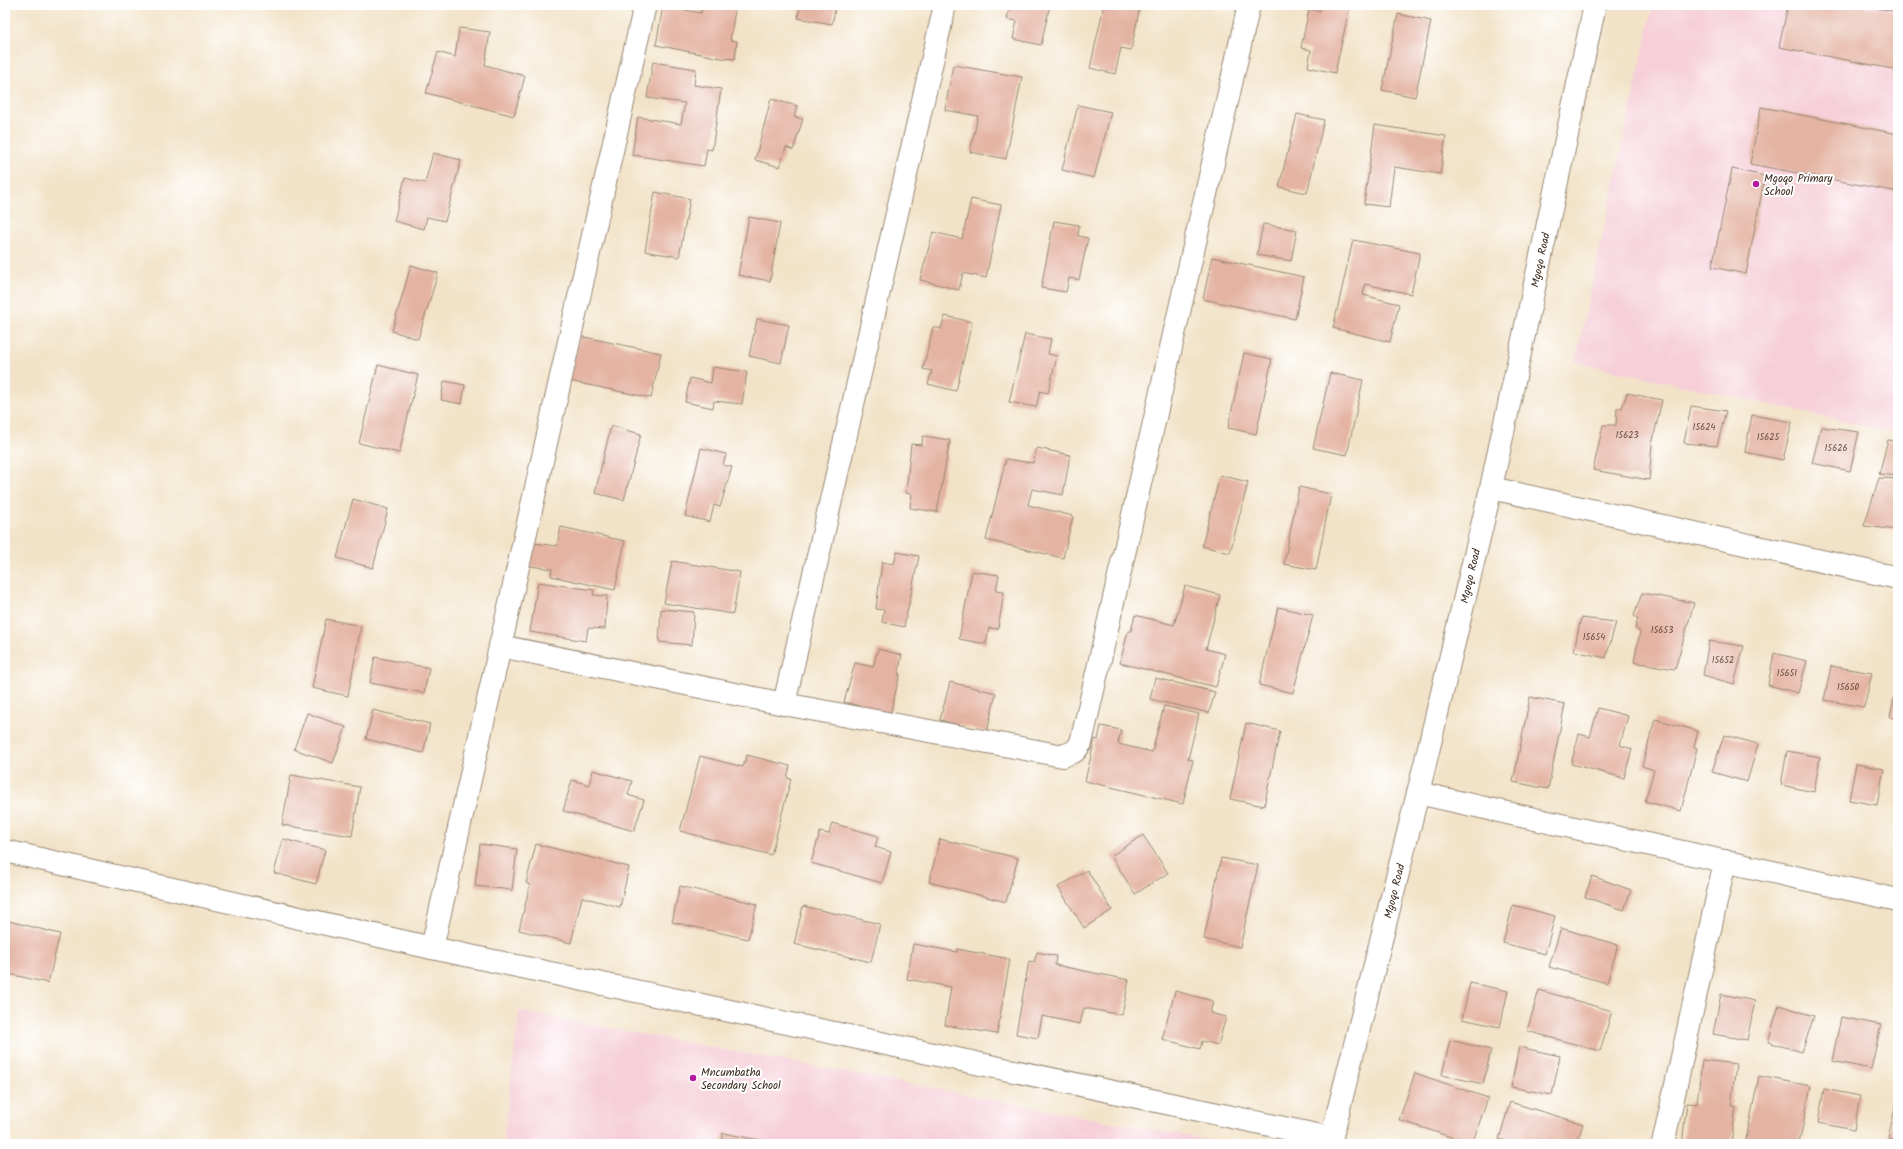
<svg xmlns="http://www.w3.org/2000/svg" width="1903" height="1149" viewBox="0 0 1903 1149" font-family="Kalam,sans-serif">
	<rect width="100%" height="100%" fill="#fff"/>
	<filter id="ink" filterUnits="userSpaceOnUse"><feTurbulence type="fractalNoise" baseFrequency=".025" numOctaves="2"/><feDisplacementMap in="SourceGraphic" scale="8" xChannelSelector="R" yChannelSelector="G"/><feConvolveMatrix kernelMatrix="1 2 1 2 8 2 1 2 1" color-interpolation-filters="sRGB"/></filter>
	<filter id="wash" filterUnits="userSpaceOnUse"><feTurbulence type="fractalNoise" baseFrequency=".012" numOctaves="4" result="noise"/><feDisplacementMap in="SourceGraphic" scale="16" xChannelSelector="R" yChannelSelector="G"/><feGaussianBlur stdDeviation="0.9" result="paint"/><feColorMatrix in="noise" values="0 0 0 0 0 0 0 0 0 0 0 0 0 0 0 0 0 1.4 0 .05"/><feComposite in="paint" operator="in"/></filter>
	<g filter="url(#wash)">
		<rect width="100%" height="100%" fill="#f2e3c8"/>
		<g fill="#f6cfd8">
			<polygon points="1653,5 1898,5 1898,433 1575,362"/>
			<polygon points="519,1011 1230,1144 503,1144"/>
		</g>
		<g id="blocks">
			<g fill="#e4b3a2">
				<polygon points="702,5 736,5 730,40 737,41 735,59 721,58 656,45 663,6 701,13"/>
				<polygon points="800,5 836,5 832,24 798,18"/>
				<polygon points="1010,5 1050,5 1041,45 1013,39 1017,21 1007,19"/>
				<polygon points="1104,5 1131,5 1140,7 1131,50 1121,48 1115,74 1090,68"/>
				<polygon points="1321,5 1350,5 1335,73 1308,67 1311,50 1301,48 1309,9 1320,11"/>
				<polygon points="1788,5 1860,5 1898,12 1898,70 1779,47"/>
				<polygon points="1398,14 1431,21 1415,97 1382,90"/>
				<polygon points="459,28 490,32 485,65 525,76 514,116 426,93 438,52 455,57"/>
				<polygon points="653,62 696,69 694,85 721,89 712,150 707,149 704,166 632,155 638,117 681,124 685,103 647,98"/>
				<polygon points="953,65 1022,77 1006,159 970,152 978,116 945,110"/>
				<polygon points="771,99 797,106 794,117 803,119 793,150 786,147 780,167 755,160"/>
				<polygon points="1078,105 1111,112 1094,178 1062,170"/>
				<polygon points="1761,107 1898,134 1898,192 1750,164"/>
				<polygon points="1297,114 1324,120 1307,193 1279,187"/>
				<polygon points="1375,125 1446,136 1440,174 1394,167 1389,207 1364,204"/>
				<polygon points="433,153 461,160 445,221 427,217 424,229 394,221 405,178 425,183"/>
				<polygon points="1732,169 1765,176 1746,274 1712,267"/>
				<polygon points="655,192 690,199 679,257 645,251"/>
				<polygon points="971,199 1001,205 986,278 963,273 959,290 920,280 933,232 962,239"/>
				<polygon points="749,217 780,223 770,281 738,275"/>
				<polygon points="1054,221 1079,225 1078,236 1088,238 1079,280 1069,278 1066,292 1041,288"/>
				<polygon points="1263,224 1297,230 1291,261 1257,255"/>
				<polygon points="1353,240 1420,253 1411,294 1365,284 1363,295 1399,304 1390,342 1333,328"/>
				<polygon points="1212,257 1304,277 1295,319 1203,299"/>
				<polygon points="411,265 438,273 418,339 392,331"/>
				<polygon points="945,316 972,322 956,391 928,384 932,371 923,369 933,327 941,329"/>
				<polygon points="757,319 789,325 781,363 749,356"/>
				<polygon points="1025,334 1051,339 1048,354 1057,356 1048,393 1040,391 1036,407 1009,402"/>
				<polygon points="579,336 661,353 651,398 569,381"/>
				<polygon points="1244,353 1272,359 1256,434 1228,428"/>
				<polygon points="378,365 418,375 399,453 359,443"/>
				<polygon points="713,367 747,372 742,404 714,401 713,408 685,402 690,378 711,383"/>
				<polygon points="1330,373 1363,380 1347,455 1313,448"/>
				<polygon points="444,381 465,385 462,404 441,400"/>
				<polygon points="1627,393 1662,400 1652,444 1649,480 1593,470 1603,425 1616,425 1617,408 1622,408"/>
				<polygon points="1691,406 1726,411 1717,446 1684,443"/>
				<polygon points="1752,415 1792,422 1783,460 1745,452"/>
				<polygon points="611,426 641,434 624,500 595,493"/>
				<polygon points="1821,427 1859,432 1850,471 1812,463"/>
				<polygon points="923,436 950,440 937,512 910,508 912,494 906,493 911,444 922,445"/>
				<polygon points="1888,440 1898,441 1898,476 1879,474"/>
				<polygon points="701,448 726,454 723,465 732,467 720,507 714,505 710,522 685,516"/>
				<polygon points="1037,448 1070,455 1063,495 1032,489 1028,505 1073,516 1063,558 986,540 1006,459 1033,463"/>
				<polygon points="1220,475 1248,482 1230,553 1202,546"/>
				<polygon points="1879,478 1898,479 1898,530 1864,526"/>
				<polygon points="1299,487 1331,494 1316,570 1284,564"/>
				<polygon points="353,499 388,509 373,568 337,558"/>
				<polygon points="561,527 625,541 615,590 551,576 552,569 530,566 533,543 557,546"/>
				<polygon points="897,552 919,556 904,627 882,622 884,610 876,609 882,562 894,564"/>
				<polygon points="672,561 740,572 733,614 664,603"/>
				<polygon points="972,571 999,575 996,591 1004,592 998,629 989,628 986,644 959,639"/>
				<polygon points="538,582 594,590 593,595 607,596 605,629 588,628 586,641 530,632"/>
				<polygon points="1185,586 1220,595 1206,649 1225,654 1216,687 1120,663 1128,631 1131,631 1135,615 1174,625"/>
				<polygon points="1642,593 1694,603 1675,669 1634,662 1640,632 1635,628 1638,619 1634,616"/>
				<polygon points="1278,607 1313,615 1293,693 1259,685"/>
				<polygon points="661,609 694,612 692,645 659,642"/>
				<polygon points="1581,618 1616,622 1606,658 1574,651"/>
				<polygon points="326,619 361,626 348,696 312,688"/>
				<polygon points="1709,641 1744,646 1734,684 1703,675"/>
				<polygon points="878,649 902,655 898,674 900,674 890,714 844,702 855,663 873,667"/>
				<polygon points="1774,653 1807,661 1798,693 1768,685"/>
				<polygon points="375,657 429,668 424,693 370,683"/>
				<polygon points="1831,666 1872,673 1864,707 1824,700"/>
				<polygon points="1155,678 1215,692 1209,713 1150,699"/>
				<polygon points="950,682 996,693 987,732 940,720"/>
				<polygon points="1897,684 1898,684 1898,719 1890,717"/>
				<polygon points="1530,697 1565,704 1548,789 1513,782"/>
				<polygon points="1164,706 1199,714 1188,759 1193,760 1183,804 1085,781 1095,739 1098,740 1101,726 1121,730 1118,744 1152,752"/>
				<polygon points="1598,708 1628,716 1620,745 1632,749 1624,778 1571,764 1579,734 1590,737"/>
				<polygon points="373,710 430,724 423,753 366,739"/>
				<polygon points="307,713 346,727 333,763 294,749"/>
				<polygon points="1655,719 1698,731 1694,747 1697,748 1681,811 1645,801 1654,770 1642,766"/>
				<polygon points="1246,723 1280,731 1264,806 1230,799"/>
				<polygon points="1724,735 1758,744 1747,782 1712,772"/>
				<polygon points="1787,751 1820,757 1814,792 1781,785"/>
				<polygon points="747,755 790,766 787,778 791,779 771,855 680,831 700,756 743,767"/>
				<polygon points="1856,764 1884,769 1877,805 1849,800"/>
				<polygon points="593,770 632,781 628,795 644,800 634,831 563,811 572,780 589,785"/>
				<polygon points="291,775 360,787 352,836 282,825"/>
				<polygon points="832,823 878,836 875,847 891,852 882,883 811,863 820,832 829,834"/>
				<polygon points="1143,835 1168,873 1135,894 1111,856"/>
				<polygon points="283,839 325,850 316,884 274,873"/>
				<polygon points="940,839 1018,858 1006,902 929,882"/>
				<polygon points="480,844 517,849 512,890 475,886"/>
				<polygon points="536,844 629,867 620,907 582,897 571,943 519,930 530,885 526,883"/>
				<polygon points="1221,858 1258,865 1240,947 1204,939"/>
				<polygon points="1087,870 1112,910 1084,928 1058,887"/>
				<polygon points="1592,876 1631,890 1624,910 1585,897"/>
				<polygon points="680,886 757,904 748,939 672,922"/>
				<polygon points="1513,905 1555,916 1545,954 1503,943"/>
				<polygon points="803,906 880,924 871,962 794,944"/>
				<polygon points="5,920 60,934 48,983 5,973"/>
				<polygon points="1561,928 1618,945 1607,983 1549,967"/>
				<polygon points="913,944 957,952 957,949 1010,959 997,1034 945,1025 951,987 907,979"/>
				<polygon points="1037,952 1056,956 1055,965 1129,980 1122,1015 1084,1008 1080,1024 1042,1016 1038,1038 1016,1034 1029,961 1034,962"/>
				<polygon points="1470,983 1508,991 1500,1027 1462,1019"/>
				<polygon points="1539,990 1612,1011 1600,1051 1527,1031"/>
				<polygon points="1175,991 1213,1001 1210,1013 1226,1017 1218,1045 1202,1041 1200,1049 1162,1039"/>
				<polygon points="1721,994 1755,1001 1747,1040 1713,1034"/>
				<polygon points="1779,1005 1814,1016 1802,1052 1768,1042"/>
				<polygon points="1841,1017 1881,1025 1871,1069 1832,1061"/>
				<polygon points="1450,1040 1491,1050 1483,1084 1442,1075"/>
				<polygon points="1519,1047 1560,1056 1552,1095 1511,1087"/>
				<polygon points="1702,1060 1736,1064 1731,1106 1736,1106 1731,1144 1682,1144 1687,1103 1697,1104"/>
				<polygon points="1415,1073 1488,1098 1472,1144 1399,1120"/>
				<polygon points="1759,1076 1811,1086 1799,1144 1745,1144"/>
				<polygon points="1824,1089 1860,1096 1854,1130 1818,1123"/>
				<polygon points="1510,1102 1583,1124 1577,1144 1515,1144 1499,1139"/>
				<polygon points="1896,1104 1898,1104 1898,1140 1888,1138"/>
				<polygon points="723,1133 775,1143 775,1144 721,1144"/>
			</g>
		</g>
	</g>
	<g filter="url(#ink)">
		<use href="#blocks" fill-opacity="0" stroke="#968673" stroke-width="1"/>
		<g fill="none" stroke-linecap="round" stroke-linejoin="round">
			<defs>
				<g id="minor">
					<polyline points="1491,488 1898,578"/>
					<polyline points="500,646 784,704 1063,756 1075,751 1081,743 1249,5"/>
					<polyline points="784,704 945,5"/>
					<polyline points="1418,793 1898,900"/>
					<polyline points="5,851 432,948 1331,1138"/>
					<polyline points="432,948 645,5"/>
					<polyline points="1330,1144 1418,793 1491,488 1595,5"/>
					<polyline points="1663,1144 1725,861"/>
				</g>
			</defs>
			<use href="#minor" stroke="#968673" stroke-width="24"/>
			<use href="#minor" stroke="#fff" stroke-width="22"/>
		</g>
	</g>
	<g fill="#b5179e" stroke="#fff" stroke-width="1.5">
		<circle cx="1756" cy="184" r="4"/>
		<circle cx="693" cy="1078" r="4"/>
	</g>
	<g text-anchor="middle" stroke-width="4" stroke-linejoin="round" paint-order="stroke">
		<g font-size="9" fill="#654c3f">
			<text x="1704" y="430">15624</text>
			<text x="1627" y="438">15623</text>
			<text x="1768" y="440">15625</text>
			<text x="1836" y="451">15626</text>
			<text x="1662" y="633">15653</text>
			<text x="1594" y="640">15654</text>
			<text x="1723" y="663">15652</text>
			<text x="1787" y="676">15651</text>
			<text x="1848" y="690">15650</text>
		</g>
		<g font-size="11" fill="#3b2a1e" stroke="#fff" text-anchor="start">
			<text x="1764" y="182">Mgoqo Primary<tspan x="1764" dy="13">School</tspan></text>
			<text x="701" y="1076">Mncumbatha<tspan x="701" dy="13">Secondary School</tspan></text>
		</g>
		<g font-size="11" fill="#3b2a1e" stroke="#fff">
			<text transform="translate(1540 260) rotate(-78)" y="4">Mgoqo Road</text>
			<text transform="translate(1470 576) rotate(-77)" y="4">Mgoqo Road</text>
			<text transform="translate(1394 891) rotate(-76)" y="4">Mgoqo Road</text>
		</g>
	</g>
	<rect width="1903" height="1149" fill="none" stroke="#fff" stroke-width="20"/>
</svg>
